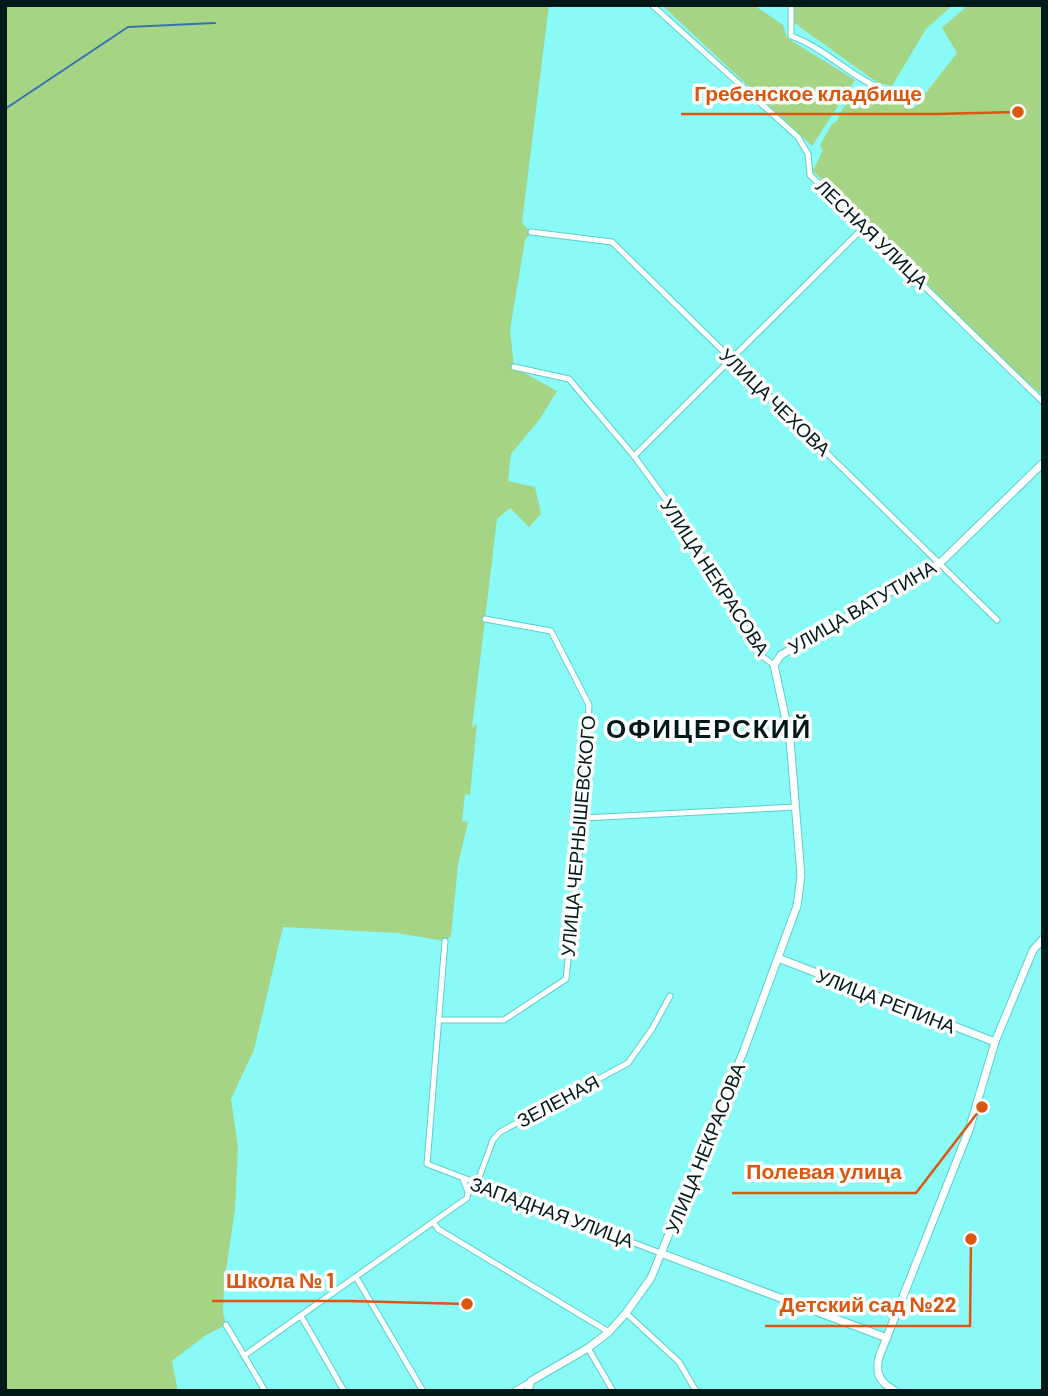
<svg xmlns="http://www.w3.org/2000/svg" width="1048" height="1396" viewBox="0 0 1048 1396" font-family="Barlow,sans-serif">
	<rect width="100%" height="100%" fill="#8afaf7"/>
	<g fill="#a6d485">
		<polygon points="5,5 549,5 522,223 531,232 525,240 510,330 514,367 557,391 540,419 511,454 508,481 535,487 541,514 529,527 510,508 497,519 472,728 477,723 470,795 465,794 462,821 468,822 458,865 451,936 445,941 397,933 283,927 254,1050 231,1099 238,1147 235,1209 224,1284 223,1312 226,1325 206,1335 172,1361 178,1391 5,1391"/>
		<polygon points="662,5 754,5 783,25 787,38 855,80 812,146"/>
		<polygon points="794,5 953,5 926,29 892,86 878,83 793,22"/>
		<polygon points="968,5 1043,5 1043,396 1030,384 1027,383 813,171 823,150 820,145 832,124 836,122 843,108 862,87 914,108 957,53 942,28"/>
	</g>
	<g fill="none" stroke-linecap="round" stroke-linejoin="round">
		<polyline stroke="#3573af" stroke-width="2" points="5,109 128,27 215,23"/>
		<defs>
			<g id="minor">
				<polyline points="652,5 798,137 808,154 810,175 1043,402"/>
				<path d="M791,5v31c34,12 56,38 88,52"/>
				<polyline points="531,232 612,242 997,620"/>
				<polyline points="514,367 569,379 634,456 678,516 763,657 774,665"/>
				<polyline points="634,456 865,226"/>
				<polyline points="583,818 796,807"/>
				<polyline points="445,941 427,1164 663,1254"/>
				<polyline points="440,1020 504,1020 566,979 583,818 589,705 551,631 485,619"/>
				<polyline points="477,1183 493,1140 500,1132 628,1063 652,1029 670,996"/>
				<polyline points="434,1223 438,1229 609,1332"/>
				<polyline points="356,1277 423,1391"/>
				<polyline points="626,1313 679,1362 696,1391"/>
				<polyline points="301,1316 344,1391"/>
				<polyline points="226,1325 265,1391"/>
				<polyline points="588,1348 613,1391"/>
				<polyline points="245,1355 467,1198 468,1192 463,1179"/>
				<polyline points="514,1391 530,1382"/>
			</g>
			<g id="tertiary">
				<polyline points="778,958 995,1042"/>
				<polyline points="663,1254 887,1338"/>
				<polyline points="528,1391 531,1381 588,1348 609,1332 626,1313 651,1278 744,1050 797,906 801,876 790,739 774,665 781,655 940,563 1043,463"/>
				<path d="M895,1391c-15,-9 -20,-16 -16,-34l90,-227 26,-88 38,-92 10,-11"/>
			</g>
		</defs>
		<use href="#minor" stroke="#5bcecb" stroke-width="7"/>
		<use href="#tertiary" stroke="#5bcecb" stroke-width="9"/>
		<use href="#minor" stroke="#fff" stroke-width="5"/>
		<use href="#tertiary" stroke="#fff" stroke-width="7"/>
	</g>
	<g text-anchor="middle" stroke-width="7" stroke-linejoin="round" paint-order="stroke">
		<g font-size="19" fill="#011918" stroke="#fff">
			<text transform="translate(872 234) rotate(44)" y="7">ЛЕСНАЯ УЛИЦА</text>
			<text transform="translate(775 402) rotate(44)" y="7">УЛИЦА ЧЕХОВА</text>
			<text transform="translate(715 577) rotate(57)" y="7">УЛИЦА НЕКРАСОВА</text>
			<text transform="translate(862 607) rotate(-30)" y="7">УЛИЦА ВАТУТИНА</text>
			<text transform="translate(578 836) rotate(-85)" y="7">УЛИЦА ЧЕРНЫШЕВСКОГО</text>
			<text transform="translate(886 1001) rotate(21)" y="7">УЛИЦА РЕПИНА</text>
			<text transform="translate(558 1101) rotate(-28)" y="7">ЗЕЛЕНАЯ</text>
			<text transform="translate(705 1148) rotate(-68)" y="7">УЛИЦА НЕКРАСОВА</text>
			<text transform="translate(552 1212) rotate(20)" y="7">ЗАПАДНАЯ УЛИЦА</text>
		</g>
		<g font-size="26" font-weight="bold" letter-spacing="2" fill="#011918" stroke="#fff">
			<text x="709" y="738">ОФИЦЕРСКИЙ</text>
		</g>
	</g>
	<path fill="none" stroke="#dc560d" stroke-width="2.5" d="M1018 112L936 114H681M982 1107L916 1193H732M467 1304L348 1301H212M971 1239L970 1326H765"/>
	<g fill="#dc560d" stroke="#fff" stroke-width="2.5">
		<circle cx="1018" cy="112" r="7"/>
		<circle cx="982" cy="1107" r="7"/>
		<circle cx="467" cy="1304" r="7"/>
		<circle cx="971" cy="1239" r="7"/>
	</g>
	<g font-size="21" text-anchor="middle" font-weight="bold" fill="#dc560d" stroke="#fff" stroke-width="7" stroke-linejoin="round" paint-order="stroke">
		<text x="808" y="101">Гребенское кладбище</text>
		<text x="824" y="1179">Полевая улица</text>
		<text x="280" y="1288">Школа № 1</text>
		<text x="868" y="1312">Детский сад №22</text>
	</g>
	<rect width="1048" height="1396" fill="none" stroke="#011918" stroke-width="14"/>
</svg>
